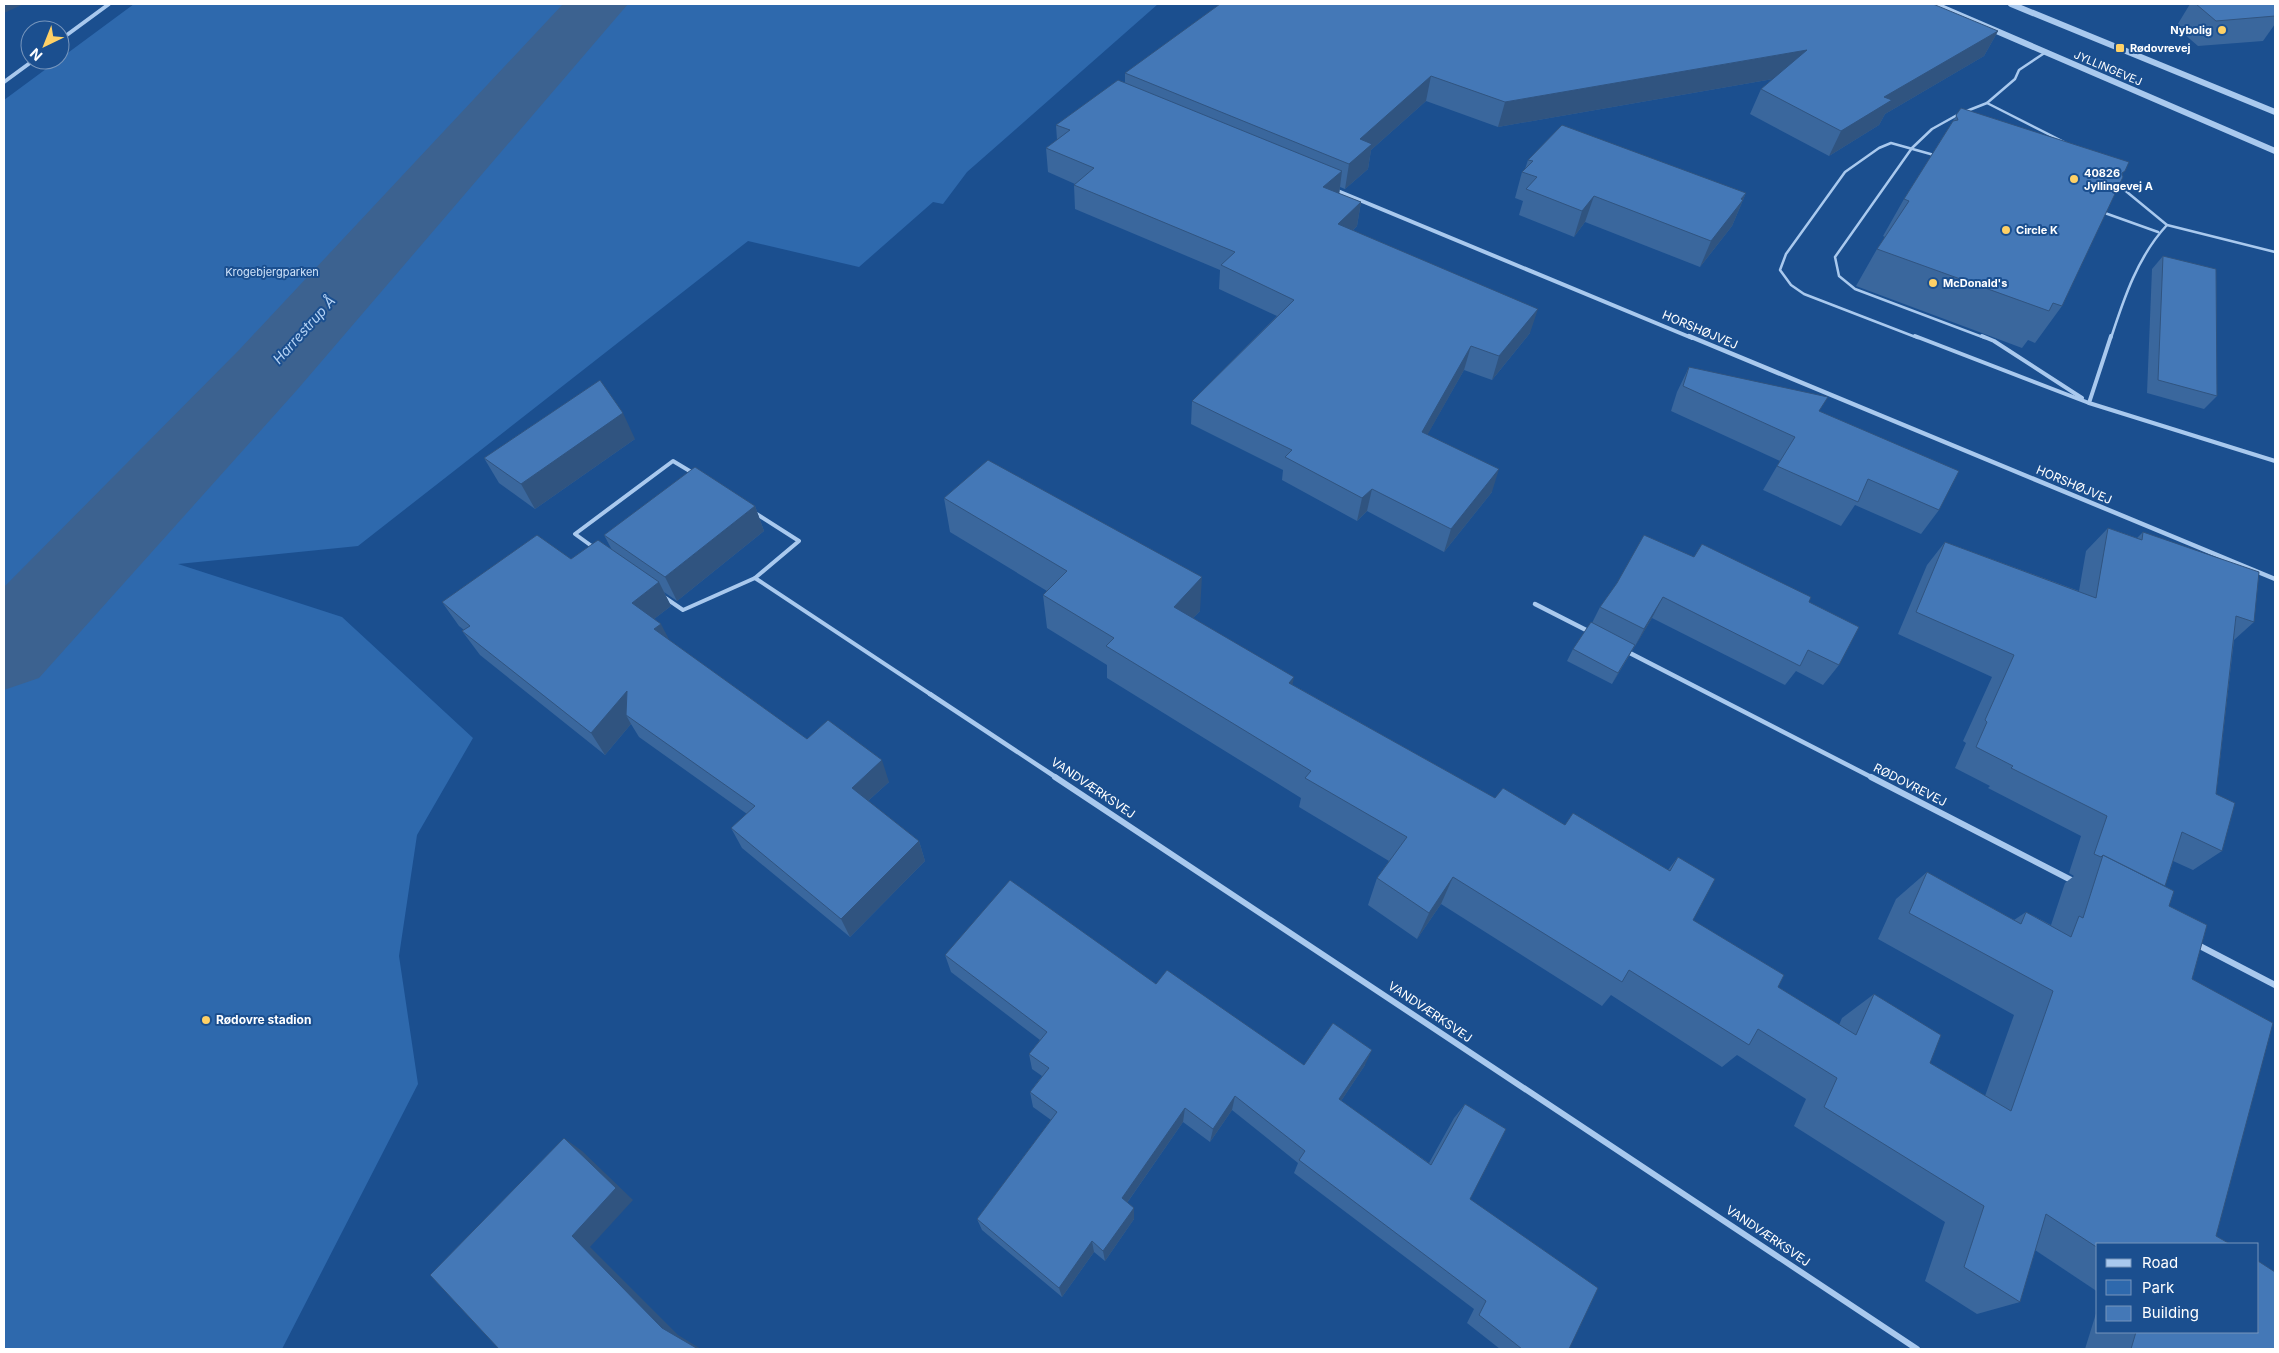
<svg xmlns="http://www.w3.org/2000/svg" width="2279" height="1353" viewBox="0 0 2279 1353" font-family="Inter,sans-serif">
	<rect width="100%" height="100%" fill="#1b4f8f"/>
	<polygon fill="#2e69ad" points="134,4 1158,4 967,172 943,204 933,202 859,267 748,241 358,546 178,564 342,617 473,738 417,835 399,956 418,1084 282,1349 4,1349 4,100"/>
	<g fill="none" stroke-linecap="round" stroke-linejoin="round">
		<polygon fill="#3c6290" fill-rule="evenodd" points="563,4 628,4 297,390 39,678 4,690 4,587 239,350"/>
		<g stroke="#a9c9ee" stroke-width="2.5">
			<polyline points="2046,52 2019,70 2015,79 1987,103 2068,144"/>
			<polyline points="2116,183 2167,225 2275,252"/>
			<polyline points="2102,212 2158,232"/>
			<polyline points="1918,338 1804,294 1791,285 1780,270 1786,254 1845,172 1879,148 1891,143 1934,155"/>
			<polyline points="1985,338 1855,289 1839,276 1835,257 1912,148 1932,129 1959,114 1987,103"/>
			<path d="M2111,338c13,-40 27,-82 56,-113"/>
		</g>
		<g stroke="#a9c9ee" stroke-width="4">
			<polyline points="1915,336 2089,403"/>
			<polyline points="1982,336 1994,341 2082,398"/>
			<polyline points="2111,336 2089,403 2275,461"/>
			<polyline points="755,513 799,541 755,578 930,694"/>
			<polyline points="593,547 575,534 673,461 693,473"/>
			<polyline points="664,597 683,610 755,578"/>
		</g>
		<g stroke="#a9c9ee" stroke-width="4">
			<polyline points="60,40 109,4"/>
			<polyline points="4,82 34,60"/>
			<polyline points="1333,189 1692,338"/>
		</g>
		<g stroke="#a9c9ee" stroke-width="4.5">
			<polyline points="1689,336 2275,579"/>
			<polyline points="1535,604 1590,632"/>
			<polyline points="1624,650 1873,778"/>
			<polyline points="930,694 1057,778"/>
		</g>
		<g stroke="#a9c9ee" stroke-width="6">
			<polyline points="1055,777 1917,1349"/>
			<polyline points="1871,777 2075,882"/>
			<polyline points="2196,944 2275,985"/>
		</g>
		<g stroke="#a9c9ee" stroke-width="6">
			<polyline points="1934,4 2275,151"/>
			<polyline points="2011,4 2275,112"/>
		</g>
	</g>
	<g fill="#3a679d">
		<polygon points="2190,4 2275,4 2275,24 2263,41 2198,46 2176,27"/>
		<polygon points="1998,31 1984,56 1885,114 1879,125 1829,156 1750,114 1761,89 1773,79 1498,127 1426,101 1371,150 1368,169 1345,189 1340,187 1339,194 1361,202 1357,226 1353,230 1530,333 1492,380 1464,370 1427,435 1492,492 1444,552 1367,511 1357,521 1282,480 1283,470 1191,424 1192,401 1277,316 1219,289 1220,270 1075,209 1074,185 1075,184 1048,172 1046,148 1057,140 1056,125 1125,83 1125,73"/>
		<polygon points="1961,108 2122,175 2062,306 2035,343 2028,340 2022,348 1856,286 1877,249 1885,237 1883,236 1904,199"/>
		<polygon points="1528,160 1746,193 1732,226 1700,267 1585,222 1574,237 1519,215 1523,201 1515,198 1522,172 1525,169"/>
		<polygon points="2163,256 2217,396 2204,409 2147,393 2152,269"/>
		<polygon points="1689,367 1819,411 1939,510 1921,534 1855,505 1841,526 1763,490 1780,461 1671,411 1677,392"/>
		<polygon points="635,439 535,509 499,483 484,458"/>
		<polygon points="944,498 1200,611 1193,618 1293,685 1495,798 1565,825 1668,870 1678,857 1693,920 1778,987 1839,1025 1842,1018 1874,994 1930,1063 1985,1096 2014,1015 1878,939 1896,899 1927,872 2014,920 2026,912 2051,925 2065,883 2074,876 2069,873 2081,836 1988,788 1990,786 1955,768 1966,743 1963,741 1992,677 1898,634 1927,565 1945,542 2079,591 2086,551 2108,528 2137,538 2143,532 2254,622 2234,640 2216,794 2222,851 2193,870 2173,861 2165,886 2169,906 2098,1244 2098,1292 2035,1250 2020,1302 1977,1314 1925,1281 1945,1222 1794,1126 1806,1099 1737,1055 1722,1067 1611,995 1602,1006 1441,904 1417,939 1368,905 1377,878 1389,861 1299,807 1301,798 1107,678 1107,665 1047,628 1043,595 1047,591 950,532"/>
		<polygon points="755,506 764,531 677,601 664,592 671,606 654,619 670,641 807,739 889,782 868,801 919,841 925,861 850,937 742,848 731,828 747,814 639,737 631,724 605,755 480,655 462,631 464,630 459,626 442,602 571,559 612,550 604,535"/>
		<polygon points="1694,557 1809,602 1839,665 1823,685 1796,671 1785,685 1652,618 1612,684 1567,661 1573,649 1592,623 1600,607"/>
		<polygon points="945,955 1156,984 1304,1065 1365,1065 1341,1101 1429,1163 1454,1118 1465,1104 1470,1199 1569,1349 1500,1349 1467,1323 1474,1309 1294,1173 1298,1163 1232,1110 1210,1142 1183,1122 1127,1203 1134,1219 1105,1261 1094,1252 1062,1297 982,1230 977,1219 1051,1120 1033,1107 1030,1092 1042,1076 1032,1069 1029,1054 1040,1040 951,972"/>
		<polygon points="2098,1307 2098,1332 2258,1332 2275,1349 2085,1349"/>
	</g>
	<g fill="#305480">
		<polygon points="4,4 24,4 4,13"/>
		<polygon points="1998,31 1984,56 1885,114 1879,125 1829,156 1841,131 1884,97"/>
		<polygon points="1807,50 1796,75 1498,127 1505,102"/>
		<polygon points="1431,76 1426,101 1371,150 1368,169 1345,189 1349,164 1360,139"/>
		<polygon points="1342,171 1339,195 1323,187"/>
		<polygon points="1746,193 1732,226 1700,267 1711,241"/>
		<polygon points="1594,196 1585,222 1574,237 1582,211"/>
		<polygon points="1361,202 1357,226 1335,248 1338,224"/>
		<polygon points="1538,309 1530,333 1492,380 1499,356"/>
		<polygon points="1471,346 1464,370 1416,455 1422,432"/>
		<polygon points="623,413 635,439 535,509 521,484"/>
		<polygon points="1499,469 1492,492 1444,552 1451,529"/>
		<polygon points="1372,489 1367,511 1357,521 1362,498"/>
		<polygon points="755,506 764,531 677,601 665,577"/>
		<polygon points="1202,577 1200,611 1173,639 1174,607"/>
		<polygon points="659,582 671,606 645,626 632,603"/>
		<polygon points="1663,597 1652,618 1633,650 1644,629"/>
		<polygon points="661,624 673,647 654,629"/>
		<polygon points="1635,645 1628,657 1612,684 1618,673"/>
		<polygon points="1294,677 1288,708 1289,683"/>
		<polygon points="627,691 626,715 631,724 605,755 591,733"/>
		<polygon points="882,760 889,782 859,809 852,788"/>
		<polygon points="919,841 925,861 850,937 841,919"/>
		<polygon points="1453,877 1441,904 1417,939 1429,913"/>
		<polygon points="1372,1050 1365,1065 1333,1113 1339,1099"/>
		<polygon points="1235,1096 1232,1110 1210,1142 1213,1129"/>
		<polygon points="1185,1108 1183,1122 1122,1210 1122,1198"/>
		<polygon points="564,1138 582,1151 633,1200 590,1247 678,1335 701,1349 698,1349 662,1328 572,1236"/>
		<polygon points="1134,1208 1134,1219 1105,1261 1103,1251"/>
		<polygon points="1092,1241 1094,1252 1062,1297 1059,1288"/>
	</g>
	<g fill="#4478b7" stroke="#305480">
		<polygon points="1220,4 1933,4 1998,31 1884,97 1892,100 1841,131 1761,89 1807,50 1505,102 1431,76 1360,139 1372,144 1349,164 1125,73"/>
		<polygon points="2196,4 2275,4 2275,16 2216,21"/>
		<polygon points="1118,80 1342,171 1323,187 1361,202 1338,224 1538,309 1499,356 1471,346 1422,432 1499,469 1451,529 1372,489 1362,498 1285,457 1292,450 1192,401 1294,300 1221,265 1235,252 1074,185 1094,168 1046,148 1070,130 1056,125"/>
		<polygon points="1961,108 2129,162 2125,171 2122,173 2123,177 2062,306 2053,303 2049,311 1877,249 1909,201 1904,199 1953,121 1958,120 1956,115"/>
		<polygon points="1562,125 1746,193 1741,199 1743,200 1711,241 1594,196 1582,211 1526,189 1537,177 1522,172 1533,161 1528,160"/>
		<polygon points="2163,256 2216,269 2217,396 2158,380"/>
		<polygon points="1689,367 1828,397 1819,411 1959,471 1939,510 1868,479 1858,502 1777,466 1795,437 1683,386"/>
		<polygon points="600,380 623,413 521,484 484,458"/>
		<polygon points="988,460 1202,577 1174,607 1294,677 1289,683 1495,798 1503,788 1565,825 1573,813 1670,871 1678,857 1715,879 1693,920 1784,975 1778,987 1856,1035 1874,994 1941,1035 1930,1063 2011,1111 2053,991 1909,913 1927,872 2021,924 2026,912 2071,937 2079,916 2083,918 2103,855 2174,891 2169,906 2207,925 2192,979 2273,1023 2216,1236 2230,1244 2098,1244 2098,1248 2046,1214 2020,1302 1964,1267 1984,1206 1824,1107 1837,1078 1758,1029 1749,1045 1629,970 1622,982 1453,877 1429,913 1377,878 1407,837 1305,778 1311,771 1106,646 1114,638 1043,595 1067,571 944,498"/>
		<polygon points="695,467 755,506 665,577 604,535"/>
		<polygon points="2108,528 2142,540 2143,532 2259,572 2254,622 2236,616 2216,794 2235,803 2222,851 2182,832 2165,886 2103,855 2101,857 2094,854 2107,816 2011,768 2013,766 1976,747 1987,722 1985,720 2014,655 1916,612 1945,542 2096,598"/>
		<polygon points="537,535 571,559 598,540 659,582 632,603 661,624 654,629 807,739 828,720 882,760 852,788 919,841 841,919 731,828 755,806 626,715 627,691 591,733 462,631 470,626 442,602"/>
		<polygon points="1644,535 1694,557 1702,544 1811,597 1809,602 1859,627 1839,665 1808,650 1800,666 1663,597 1644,629 1600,607 1617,583"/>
		<polygon points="1591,622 1635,645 1618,673 1573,649"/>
		<polygon points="1010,880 1156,984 1167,970 1304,1065 1333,1023 1372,1050 1339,1099 1431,1165 1465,1104 1506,1129 1470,1199 1598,1288 1569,1349 1522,1349 1479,1315 1486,1301 1299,1160 1305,1151 1235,1096 1213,1129 1185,1108 1122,1198 1134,1208 1103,1251 1092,1241 1059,1288 977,1219 1057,1112 1030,1092 1049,1068 1029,1054 1047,1032 945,955"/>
		<polygon points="564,1138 616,1188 572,1236 662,1328 698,1349 499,1349 430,1275"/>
		<polygon points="2258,1261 2275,1272 2275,1349 2131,1349 2136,1332 2258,1332"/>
	</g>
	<g fill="#ffd166" stroke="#1b4f8f" stroke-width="2">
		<circle cx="2222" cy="30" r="5"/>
		<rect x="2115" y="43" width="10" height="10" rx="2.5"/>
		<circle cx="2074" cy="179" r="5"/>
		<circle cx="2006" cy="230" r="5"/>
		<circle cx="1933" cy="283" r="5"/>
		<circle cx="206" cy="1020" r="5"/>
	</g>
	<g text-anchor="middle" stroke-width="4" stroke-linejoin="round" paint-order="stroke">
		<g font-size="11" font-weight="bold" fill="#fff" stroke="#1b4f8f" text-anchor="start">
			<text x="2212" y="34" text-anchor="end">Nybolig</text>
			<text x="2130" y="52">Rødovrevej</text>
			<text x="2084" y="177">40826<tspan x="2084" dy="13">Jyllingevej A</tspan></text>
			<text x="2016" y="234">Circle K</text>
			<text x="1943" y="287">McDonald's</text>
		</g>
		<g font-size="11" fill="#fff" stroke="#1b4f8f">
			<text transform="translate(2108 68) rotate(23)" y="4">JYLLINGEVEJ</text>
		</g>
		<g font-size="11" fill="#cfe3fa" stroke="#1b4f8f">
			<text x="272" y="276">Krogebjergparken</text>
		</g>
		<g font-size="12" fill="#fff" stroke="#1b4f8f">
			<text transform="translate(1700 330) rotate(23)" y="4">HORSHØJVEJ</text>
			<text transform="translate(2074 485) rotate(23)" y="4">HORSHØJVEJ</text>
			<text transform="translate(1910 785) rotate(27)" y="4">RØDOVREVEJ</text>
			<text transform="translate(1093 788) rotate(34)" y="4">VANDVÆRKSVEJ</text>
			<text transform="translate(1430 1012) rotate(34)" y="4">VANDVÆRKSVEJ</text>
			<text transform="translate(1768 1236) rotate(34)" y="4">VANDVÆRKSVEJ</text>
		</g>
		<g font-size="12" font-weight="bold" fill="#fff" stroke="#1b4f8f" text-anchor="start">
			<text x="216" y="1024">Rødovre stadion</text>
		</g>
		<g font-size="14" font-style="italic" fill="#b5d3f5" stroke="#1b4f8f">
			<text transform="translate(304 330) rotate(-48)" y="5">Harrestrup Å</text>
		</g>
	</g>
	<rect width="2279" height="1353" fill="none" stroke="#ffffff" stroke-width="10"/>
	<rect x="2096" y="1243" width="162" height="90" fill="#1b4f8f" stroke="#7695bc"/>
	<rect x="2106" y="1259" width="25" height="8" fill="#a9c9ee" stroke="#7695bc"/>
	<text x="2142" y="1268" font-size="15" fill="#ffffff">Road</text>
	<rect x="2106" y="1280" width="25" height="15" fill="#2e69ad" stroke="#7695bc"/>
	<text x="2142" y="1293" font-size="15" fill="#ffffff">Park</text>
	<rect x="2106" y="1306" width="25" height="15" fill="#4478b7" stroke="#7695bc"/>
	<text x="2142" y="1318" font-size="15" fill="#ffffff">Building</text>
	<g transform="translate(45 45) rotate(223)"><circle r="24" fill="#1b4f8f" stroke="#7695bc"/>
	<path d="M0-4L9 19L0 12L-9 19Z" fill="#ffd166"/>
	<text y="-8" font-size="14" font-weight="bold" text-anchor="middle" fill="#ffffff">N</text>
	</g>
</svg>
